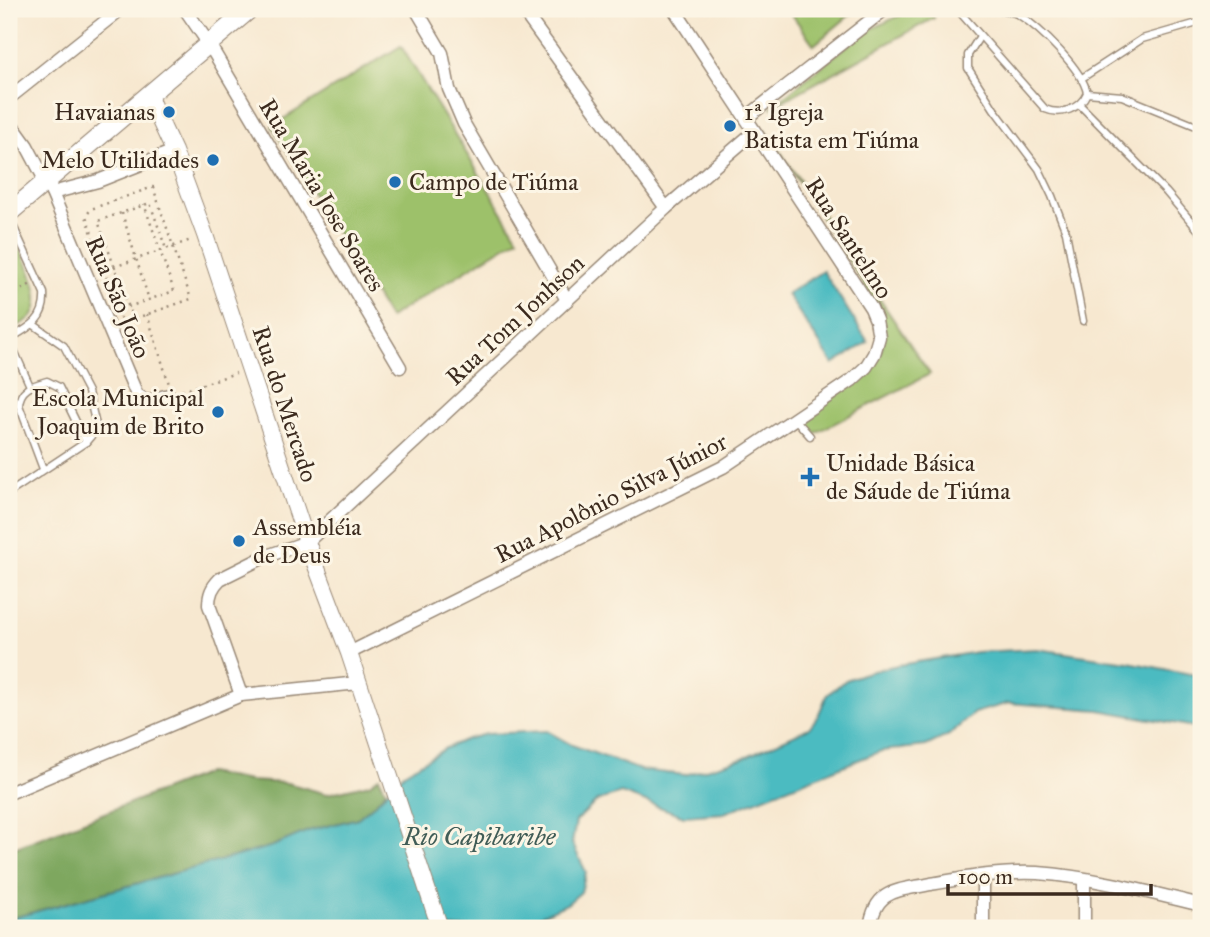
<svg xmlns="http://www.w3.org/2000/svg" width="1210" height="937" viewBox="0 0 1210 937" font-family="'IM FELL Great Primer',serif">
	<rect width="100%" height="100%" fill="#fcf5e5"/>
	<filter id="ink" filterUnits="userSpaceOnUse"><feTurbulence type="fractalNoise" baseFrequency=".0143" numOctaves="2"/><feDisplacementMap in="SourceGraphic" scale="14" xChannelSelector="R" yChannelSelector="G"/><feConvolveMatrix kernelMatrix="1 2 1 2 8 2 1 2 1" color-interpolation-filters="sRGB"/></filter>
	<filter id="wash" filterUnits="userSpaceOnUse"><feTurbulence type="fractalNoise" baseFrequency=".00686" numOctaves="4" result="noise"/><feDisplacementMap in="SourceGraphic" scale="28" xChannelSelector="R" yChannelSelector="G"/><feGaussianBlur stdDeviation="1.57" result="paint"/><feColorMatrix in="noise" values="0 0 0 0 0 0 0 0 0 0 0 0 0 0 0 0 0 1.4 0 .05"/><feComposite in="paint" operator="in"/></filter>
	<g filter="url(#wash)">
		<rect width="100%" height="100%" fill="#f7e8d0"/>
		<g fill="#9dc16a" stroke="#6c7644" stroke-width="2">
			<polygon points="788,9 857,9 814,45"/>
			<polygon points="913,9 932,9 934,18 770,108 863,33"/>
			<polygon points="401,46 518,238 389,318 272,126"/>
			<path d="M765,129l165,245 -120,62 -2,-16 7,-9 58,-45c13,-18 11,-32 9,-53z"/>
			<path d="M13,234c9,21 35,61 19,82 -5,7 -16,10 -23,14v-93z"/>
		</g>
		<polygon fill="#7ea75e" stroke="#5c683e" stroke-width="2" points="207,773 249,781 287,783 327,794 369,784 379,777 386,791 376,803 358,818 308,831 273,846 9,919 9,850"/>
		<g fill="#4cbbc1" stroke="#447270" stroke-width="2">
			<polygon points="823,271 868,342 833,364 787,294"/>
			<polygon points="1037,649 1128,662 1201,676 1201,728 1099,710 1009,703 974,713 949,735 926,746 881,751 724,813 684,816 621,793 597,801 576,821 572,843 586,872 581,892 567,904 513,928 9,928 9,919 273,846 308,831 358,818 376,803 404,773 446,748 467,739 486,734 547,731 572,745 640,770 685,775 743,758 809,728 818,716 827,695 846,680 862,674 893,666 977,652"/>
		</g>
	</g>
	<g filter="url(#ink)">
		<g fill="none" stroke-linecap="round" stroke-linejoin="round">
			<defs>
				<g id="service">
					<path d="M957,9l88,100c16,7 35,0 42,-16 -4,-23 -47,-65 -68,-78 -7,-4 -17,-5 -26,-6"/>
					<polyline points="980,36 968,55 968,68 994,109 1039,169 1052,196 1066,232 1083,321"/>
					<polyline points="1082,78 1142,39 1201,22"/>
					<polyline points="1087,93 1122,96 1201,128"/>
					<polyline points="1080,105 1166,192 1201,233"/>
					<path d="M9,217l35,76c2,27 -15,35 -35,46"/>
					<polyline points="9,339 30,386"/>
					<polyline points="796,420 810,436"/>
					<path d="M43,469l-24,-64c1,-17 14,-20 28,-24l12,6 27,55"/>
					<polyline points="9,493 86,442 92,435 96,425 88,392 64,346 34,325"/>
				</g>
				<g id="minor">
					<polyline points="185,9 209,44 400,367"/>
					<polyline points="416,9 442,53 449,89 464,124 567,300"/>
					<polyline points="522,9 666,208"/>
					<polyline points="9,10 11,9"/>
					<polyline points="9,98 121,9"/>
					<polyline points="746,118 885,9"/>
					<polyline points="9,121 27,146 52,193 137,395 147,401 169,395"/>
					<polyline points="52,193 98,181 174,151"/>
					<polyline points="349,653 723,467 852,380 866,367 874,354 879,337 876,320 871,308 674,9"/>
					<path d="M241,695l-32,-90c0,-11 3,-18 11,-26l44,-22 43,-15 359,-334 88,-76"/>
					<polyline points="9,793 241,695 359,683"/>
					<polyline points="1084,880 1084,928"/>
					<path d="M870,928c5,-40 28,-37 61,-44 34,-6 72,-13 107,-11 55,4 110,19 163,32"/>
					<polyline points="983,928 983,877"/>
				</g>
				<polyline id="secondary" points="148,95 174,151 205,235 307,542 349,653 440,928"/>
				<polyline id="primary" points="9,213 250,9"/>
			</defs>
			<use href="#service" stroke="#998977" stroke-width="9"/>
			<use href="#minor" stroke="#998977" stroke-width="15"/>
			<use href="#secondary" stroke="#998977" stroke-width="18"/>
			<use href="#primary" stroke="#998977" stroke-width="20"/>
			<g stroke="#998977" stroke-width="2.5" stroke-dasharray="2 5" stroke-linecap="butt">
				<polygon points="153,187 191,299 122,323 86,216 91,209"/>
				<polyline points="122,213 149,300"/>
				<polyline points="114,267 191,240"/>
				<path d="M9,286c9,5 10,16 0,21"/>
				<polyline points="16,293 31,284"/>
				<polyline points="128,307 174,291 144,204"/>
				<polyline points="9,308 15,325"/>
				<polyline points="147,314 169,384"/>
				<polyline points="133,319 98,221 150,203 166,249"/>
				<polyline points="182,391 236,373"/>
			</g>
			<use href="#service" stroke="#fff" stroke-width="6"/>
			<use href="#minor" stroke="#fff" stroke-width="12"/>
			<use href="#secondary" stroke="#fff" stroke-width="16"/>
			<use href="#primary" stroke="#fff" stroke-width="18"/>
		</g>
	</g>
	<g fill="#1f6fb2" stroke="#fcf5e5" stroke-width="2.5">
		<circle cx="169" cy="112" r="7"/>
		<circle cx="730" cy="126" r="7"/>
		<circle cx="213" cy="160" r="7"/>
		<circle cx="395" cy="182" r="7"/>
		<circle cx="218" cy="412" r="7"/>
		<path d="M806.5 466.5h7v7h7v7h-7v7h-7v-7h-7v-7h7z"/>
		<circle cx="239" cy="541" r="7"/>
	</g>
	<g text-anchor="middle" stroke-width="6" stroke-linejoin="round" paint-order="stroke">
		<g font-size="24" fill="#3b2a1e" stroke="#fcf5e5" text-anchor="start">
			<text x="155" y="120" text-anchor="end">Havaianas</text>
			<text x="744" y="120">1ª Igreja<tspan x="744" dy="28">Batista em Tiúma</tspan></text>
			<text x="199" y="168" text-anchor="end">Melo Utilidades</text>
			<text x="409" y="190">Campo de Tiúma</text>
			<text x="204" y="406" text-anchor="end">Escola Municipal<tspan x="204" dy="28">Joaquim de Brito</tspan></text>
			<text x="826" y="471">Unidade Básica<tspan x="826" dy="28">de Sáude de Tiúma</tspan></text>
			<text x="253" y="535">Assembléia<tspan x="253" dy="28">de Deus</tspan></text>
		</g>
		<g font-size="24" fill="#3b2a1e" stroke="#fcf5e5">
			<text transform="translate(322 195) rotate(59)" y="8">Rua Maria Jose Soares</text>
			<text transform="translate(849 238) rotate(57)" y="8">Rua Santelmo</text>
			<text transform="translate(118 297) rotate(67)" y="8">Rua São João</text>
			<text transform="translate(515 320) rotate(-43)" y="8">Rua Tom Jonhson</text>
			<text transform="translate(285 404) rotate(72)" y="8">Rua do Mercado</text>
			<text transform="translate(611 498) rotate(-27)" y="8">Rua Apolônio Silva Júnior</text>
		</g>
		<g font-size="26" font-style="italic" fill="#415d57" stroke="#fcf5e5">
			<text x="479" y="845">Rio Capibaribe</text>
		</g>
	</g>
	<rect width="1210" height="937" fill="none" stroke="#fcf5e5" stroke-width="35"/>
	<path d="M948 884v10h203v-10" fill="none" stroke="#3b2a1e" stroke-width="3.5"/>
	<text x="958" y="884" font-size="21" fill="#3b2a1e" stroke="#fcf5e5" stroke-width="5" paint-order="stroke">100 m</text>
</svg>
